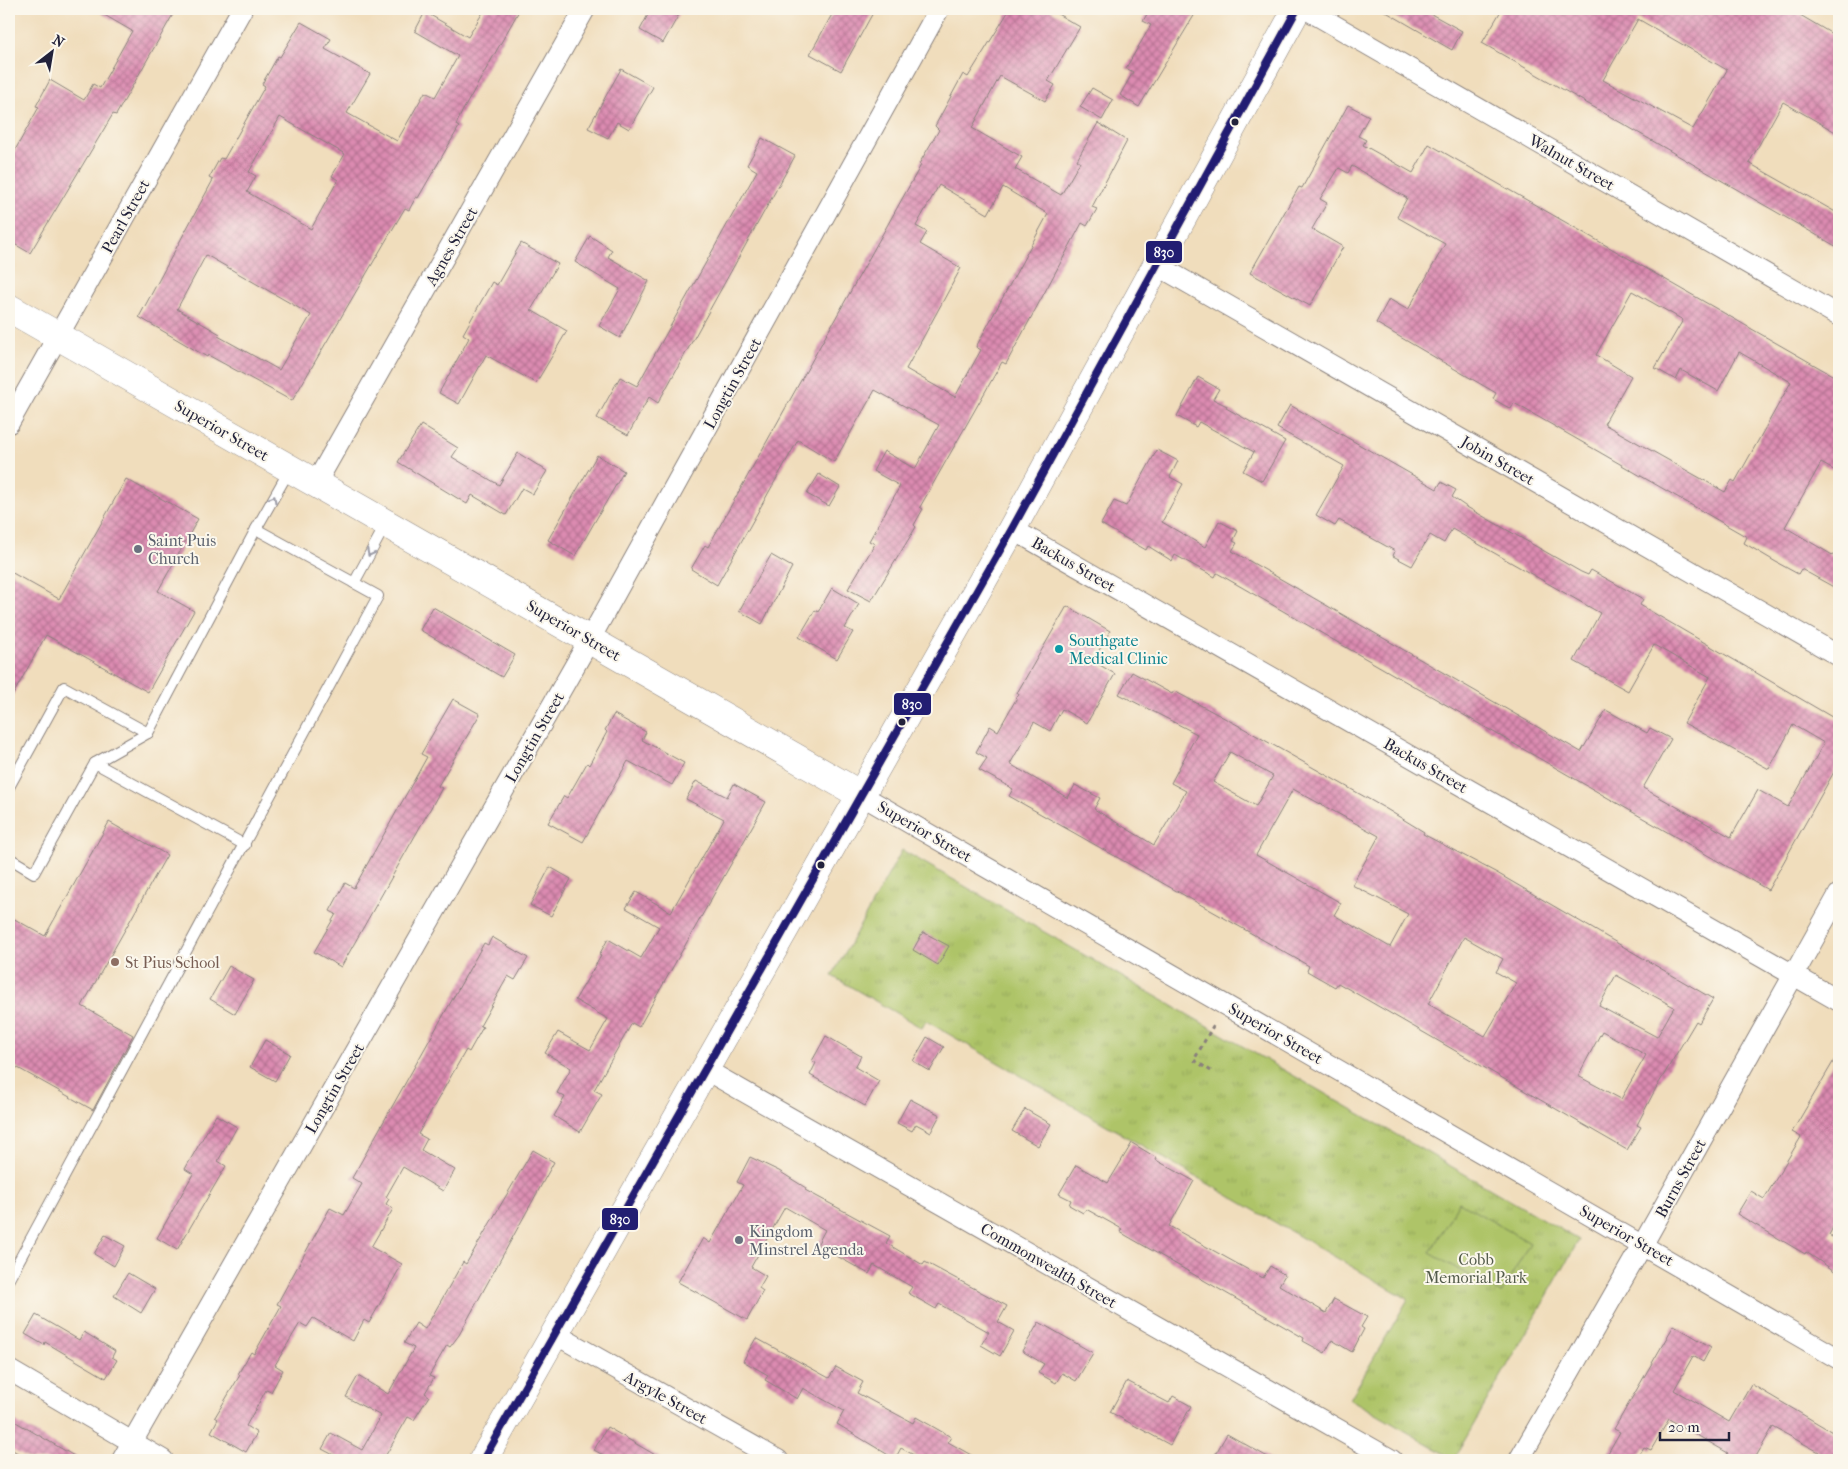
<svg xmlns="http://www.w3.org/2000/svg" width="1848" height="1469" viewBox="0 0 1848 1469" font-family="'IM FELL French Canon',serif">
	<defs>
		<pattern id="grass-tufts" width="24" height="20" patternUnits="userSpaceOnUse" patternTransform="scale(1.25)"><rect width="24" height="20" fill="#aec468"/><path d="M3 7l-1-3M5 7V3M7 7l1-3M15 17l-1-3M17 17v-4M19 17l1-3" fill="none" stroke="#95a85b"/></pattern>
		<pattern id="building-cross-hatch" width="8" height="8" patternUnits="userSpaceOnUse" patternTransform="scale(1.25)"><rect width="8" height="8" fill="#dc8bb1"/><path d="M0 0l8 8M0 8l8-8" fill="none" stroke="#b27191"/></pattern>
	</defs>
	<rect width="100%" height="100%" fill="#fbf7ec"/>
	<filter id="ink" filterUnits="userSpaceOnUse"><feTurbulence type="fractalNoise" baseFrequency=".02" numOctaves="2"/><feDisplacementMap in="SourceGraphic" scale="10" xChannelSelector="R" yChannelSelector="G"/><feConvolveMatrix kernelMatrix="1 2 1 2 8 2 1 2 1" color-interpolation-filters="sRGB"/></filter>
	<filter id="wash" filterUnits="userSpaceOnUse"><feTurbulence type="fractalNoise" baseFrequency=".0096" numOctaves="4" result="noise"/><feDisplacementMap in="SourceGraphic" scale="20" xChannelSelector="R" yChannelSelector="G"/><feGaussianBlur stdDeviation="1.12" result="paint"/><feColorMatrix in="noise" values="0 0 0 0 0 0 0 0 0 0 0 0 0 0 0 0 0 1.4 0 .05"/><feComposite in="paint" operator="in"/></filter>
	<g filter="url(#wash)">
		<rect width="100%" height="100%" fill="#f0ddbc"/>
		<polygon fill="url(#grass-tufts)" stroke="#687352" points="902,850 1579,1240 1454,1459 1350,1399 1408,1299 926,1021 922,1028 832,976"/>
		<polygon fill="#aec468" stroke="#687352" points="1459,1202 1530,1243 1501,1294 1430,1253"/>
		<g id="blocks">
			<g fill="url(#building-cross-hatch)" fill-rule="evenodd">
				<polygon points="94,9 176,9 116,115 113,114 30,253 9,241 9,161 39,107 36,106 50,80 84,100 93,84 100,88 132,31"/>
				<path d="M485,9h35l-58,103 -6,13 3,2 -41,71 -2,-1 -7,13 -4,-2 -113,193 -84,-46 -1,2 -68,-40 74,-137 -4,-2 11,-20 4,1 41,-73 -3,-2 16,-28 2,1 21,-35 30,17 -6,10 45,25 -23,39 50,28 28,-49 10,5 23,-41 -43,-25 10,-19 43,25zM280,117l65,37 -13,22 6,4 -27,49 -64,-37 9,-16 -7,-4zM206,255l105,60 -32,55 -61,-34 2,-2 -43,-25z"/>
				<polygon points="651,9 682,9 663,43 640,30"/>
				<polygon points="835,9 875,9 841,71 810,54"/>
				<path d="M1010,9h39l31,18 -32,54 7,4 -10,16 -45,-25 -28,52 50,29 -7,12 46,26 19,-33 -3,-2 21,-37 29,18 -35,66 5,2 -10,17 -5,-3 -76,141 -4,-2 -82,145 3,2 -9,16 2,2 -45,74 -23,-12 27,-45 -6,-3 31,-55 -27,-15 11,-20 31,18 24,-44 -64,-35 -41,72 -36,-22 -81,145 -26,-16 14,-24 3,2 213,-382 -2,-1 20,-34 -4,-4 28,-52 5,3zM939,185l49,29 15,-27 45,27 -72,133 5,3 -26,47 -49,-28 55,-101 -41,-24 7,-12 -11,-6z"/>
				<polygon points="1150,9 1198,9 1139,107 1120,95 1133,72 1126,68 1151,25 1143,21"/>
				<polygon points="1381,9 1422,9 1462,31 1452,50"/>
				<path d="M1502,9h288l49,29v96l-56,-32 -34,61 90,51v34l-357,-205zM1638,19l89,51 -34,59 -90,-49z"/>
				<polygon points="621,69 653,87 629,129 617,122 608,138 588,128"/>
				<polygon points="1092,88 1113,100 1102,120 1080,107"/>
				<path d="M1348,105l21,11 -11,20 8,4 -3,5 50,28 16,-29 410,235v94l-18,-10 -36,64 54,32v31l-38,-21 -3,5 -22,-12 -32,-19 3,-6 -233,-134 -3,6 -18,-10 3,-6 -120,-70 13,-24 19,11 37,-66 -48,-27 10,-19 -55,-32 -4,7 -9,-5 -19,31 7,4 -15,26 31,18 -33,59 -60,-33 49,-86 3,1zM1632,291l51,29 -28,48 21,12 5,-10 37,21 21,-39 52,30 -56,100 -3,-2 -7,12 -121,-68 27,-48 -35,-21z"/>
				<polygon points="762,138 795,156 658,403 649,397 628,435 597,418 620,377 637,386 757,171 747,165"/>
				<polygon points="590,236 612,250 608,257 649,281 620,338 599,326 620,289 575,262"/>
				<polygon points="521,243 558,264 531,310 567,331 536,383 486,355 459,404 439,393 469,338 463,334 492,282 497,285"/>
				<polygon points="1198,377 1219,389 1213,399 1227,406 1226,408 1285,441 1262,481 1243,471 1254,452 1199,422 1196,427 1177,416"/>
				<polygon points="1290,405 1437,489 1441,482 1456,490 1452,497 1465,506 1581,572 1588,575 1591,570 1643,599 1640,605 1837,720 1839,717 1839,763 1768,890 1217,573 1215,577 1175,555 1172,561 1148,546 1146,550 1101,524 1114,501 1126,506 1157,450 1178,461 1170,477 1183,484 1162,522 1205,547 1219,521 1238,531 1233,541 1237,543 1232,551 1581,752 1606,710 1647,733 1650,728 1671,739 1643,788 1731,837 1758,790 1788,807 1824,743 1793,725 1769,769 1684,723 1710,677 1654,645 1628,691 1574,661 1600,613 1452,529 1444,543 1430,535 1412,566 1393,556 1395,551 1339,520 1335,526 1316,515 1344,466 1277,428"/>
				<polygon points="421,425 458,448 452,457 499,485 518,453 547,471 533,494 522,488 506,515 472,495 467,504 398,462"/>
				<polygon points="597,455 624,471 575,556 548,540"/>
				<polygon points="819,474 840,487 829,506 807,494"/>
				<polygon points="126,479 198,519 158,591 194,611 148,692 46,635 9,702 9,571 59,599"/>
				<polygon points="771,555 792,567 762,624 739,611"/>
				<polygon points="832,588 859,604 845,628 853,632 837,659 799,637 815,610 818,612"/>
				<path d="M1067,606l43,25 -17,30 22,13 -28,49 -25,-14 -12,22 -16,-9 -24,42 58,34 7,-13 25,13 -6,11 60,36 32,-54 -15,-8 26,-49 -78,-40 13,-22 40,22 2,-3 69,37 145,82 36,22 -1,2 74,39 216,126 -14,24 -3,-2 -40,67 -19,37 4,2 -14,23 -289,-167 -3,4 -28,-16 2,-5 -300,-170 4,-7 -34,-19 8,-12 -11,-6 14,-26 8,5 21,-37 -2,-1zM1230,752l43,24 -17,30 -43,-24zM1293,789l86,47 -27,49 56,29 -18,33 -56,-32 7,-12 -85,-48zM1464,937l39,22 -7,13 20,11 -31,53 -57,-32zM1616,975l58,32 -17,30 -58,-31zM1602,1031l44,24 -25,44 -43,-23z"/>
				<polygon points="433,607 515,655 502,677 420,630"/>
				<polygon points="453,699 480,714 438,786 442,788 341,967 314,952 336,914 330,911 345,883 354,888 427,757 421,754"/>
				<polygon points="614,714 646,732 642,740 684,763 672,785 628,761 583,842 548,823 564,796 567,798 587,763 589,765 607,732 605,730"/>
				<polygon points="696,781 727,797 734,784 766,802 639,1027 632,1023 594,1090 602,1094 580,1132 554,1116 565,1097 557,1093 571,1068 545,1053 558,1032 590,1050 608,1019 575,1000 601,956 599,955 608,939 641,958 659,927 626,908 636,892 671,912 724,819 686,799"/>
				<polygon points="109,822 167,855 82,1006 133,1035 93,1110 9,1063 9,916 45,936"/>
				<polygon points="550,867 571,879 551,916 530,905"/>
				<polygon points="923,932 949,946 938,965 913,950"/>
				<polygon points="492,937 528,958 515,980 508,976 480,1026 483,1027 469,1052 466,1050 418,1134 427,1139 421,1150 455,1170 443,1191 403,1167 386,1197 389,1199 386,1204 393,1209 371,1247 402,1264 378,1307 369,1323 364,1320 353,1341 313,1318 307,1327 300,1323 275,1365 283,1370 271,1392 266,1390 246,1426 257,1433 246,1452 211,1432 218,1419 215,1417 240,1375 238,1374 251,1352 254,1354 281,1306 277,1304 330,1208 344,1215 362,1184 352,1178 484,943 488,945"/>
				<polygon points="229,966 254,980 235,1014 210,999"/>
				<polygon points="826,1036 861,1056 855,1067 879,1081 865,1106 810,1075 816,1063 812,1061"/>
				<polygon points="927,1037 944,1047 930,1071 913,1061"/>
				<polygon points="265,1040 290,1054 275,1081 250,1067"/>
				<polygon points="1839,1052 1839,1216 1829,1235 1839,1242 1839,1274 1806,1252 1805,1254 1737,1214 1751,1191 1764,1199 1801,1137 1792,1132"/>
				<polygon points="910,1099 940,1115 931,1132 916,1124 912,1131 897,1123"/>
				<polygon points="1025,1109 1051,1124 1038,1146 1012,1131"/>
				<polygon points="216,1115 237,1127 218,1161 226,1166 177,1250 157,1238 193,1174 185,1169"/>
				<polygon points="1132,1143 1157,1158 1156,1160 1194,1181 1169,1226 1263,1278 1270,1266 1285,1275 1279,1285 1326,1313 1334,1299 1367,1317 1361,1327 1364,1329 1352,1352 1332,1340 1325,1353 1303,1341 1304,1338 1120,1232 1122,1229 1086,1209 1083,1213 1069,1205 1071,1200 1059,1194 1076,1165 1108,1183"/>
				<polygon points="533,1150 554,1162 459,1335 450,1347 447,1345 429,1376 434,1378 425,1393 429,1396 414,1420 408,1417 383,1460 343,1460 322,1449 331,1433 362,1450 381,1416 346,1397 358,1376 388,1394 414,1348 404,1343 416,1323 425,1329 463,1262 466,1264"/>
				<polygon points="750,1157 779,1171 806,1188 805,1190 890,1236 886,1243 923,1265 925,1262 1007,1306 998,1322 1014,1331 1000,1356 981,1345 989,1332 939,1304 936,1309 908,1293 912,1287 874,1265 869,1274 817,1245 825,1230 785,1207 751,1267 766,1276 759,1288 763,1291 747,1320 678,1282 703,1238 710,1243 743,1185 737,1182"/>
				<polygon points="105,1235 125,1246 114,1266 94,1254"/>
				<polygon points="128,1273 155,1289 141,1313 114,1296"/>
				<polygon points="36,1315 79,1340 84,1332 115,1351 112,1357 117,1360 106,1378 45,1342 44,1345 25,1334"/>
				<polygon points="1039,1322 1093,1353 1076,1381 1062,1373 1056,1383 1038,1373 1044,1364 1022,1351"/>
				<polygon points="1674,1325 1711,1347 1703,1362 1693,1356 1674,1390 1729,1422 1751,1384 1839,1436 1839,1460 1815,1460 1819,1452 1773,1427 1754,1460 1724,1460 1728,1453 1669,1419 1651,1450 1644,1447 1636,1460 1604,1460 1620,1432 1614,1429"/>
				<polygon points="756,1338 829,1378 836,1367 863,1382 857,1393 913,1423 916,1417 951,1437 948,1442 980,1460 923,1460 901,1448 895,1459 837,1424 844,1411 803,1388 797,1399 765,1380 768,1375 743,1361"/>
				<polygon points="1127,1381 1169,1403 1173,1396 1191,1406 1170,1445 1110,1412"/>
				<polygon points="9,1418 81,1460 30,1460 9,1448"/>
				<polygon points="607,1427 664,1460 599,1460 603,1455 594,1450"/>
				<polygon points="1227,1434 1273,1460 1212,1460"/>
			</g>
		</g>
	</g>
	<g filter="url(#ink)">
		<use href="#blocks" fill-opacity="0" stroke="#89807c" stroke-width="1"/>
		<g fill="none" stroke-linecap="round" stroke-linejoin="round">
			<defs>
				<g id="lane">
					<polyline points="256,529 290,469"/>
					<polyline points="354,583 386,524"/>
					<polyline points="95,763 245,845"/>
					<polyline points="9,787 64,687 148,733"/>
					<polyline points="9,858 34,873 95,763 148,733 256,529 378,596 9,1279"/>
				</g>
				<g id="street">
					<polyline points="1306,9 1839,316"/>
					<polyline points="1157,265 1839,656"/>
					<polyline points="9,423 242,9"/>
					<polyline points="316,483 585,9"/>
					<polyline points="1012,529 1839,1001"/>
					<polyline points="861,795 1839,1359"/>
					<polyline points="706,1070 1392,1460"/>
					<polyline points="555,1334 778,1460"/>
					<polyline points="9,1370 163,1460"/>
					<polyline points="122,1460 590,639 939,9"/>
					<polyline points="1519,1460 1643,1244 1839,894"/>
				</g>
				<g id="secondary">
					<polyline points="9,308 861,795"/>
					<polyline points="483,1460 1012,529 1297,9"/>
				</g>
			</defs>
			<use href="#lane" stroke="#89807c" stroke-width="12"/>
			<use href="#street" stroke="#89807c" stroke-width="22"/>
			<use href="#secondary" stroke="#89807c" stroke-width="29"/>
			<polyline stroke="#89807c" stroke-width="3" stroke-dasharray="4 4" stroke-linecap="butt" points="1211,1071 1194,1060 1213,1026"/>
			<use href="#lane" stroke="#fff" stroke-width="10"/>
			<use href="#street" stroke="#fff" stroke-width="20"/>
			<use href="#secondary" stroke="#fff" stroke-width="28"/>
			<defs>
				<polyline id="bus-1" points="483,1460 1012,529 1297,9"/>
			</defs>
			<use href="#bus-1" stroke="#fbf7ec" stroke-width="11"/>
			<use href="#bus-1" stroke="#221e72" stroke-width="8"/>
		</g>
		<defs><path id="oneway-chevron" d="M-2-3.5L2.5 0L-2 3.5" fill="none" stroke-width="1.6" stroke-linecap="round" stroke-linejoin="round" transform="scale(1.25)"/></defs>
		<g stroke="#9c9ca7">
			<use href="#oneway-chevron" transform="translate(273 499) rotate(-60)"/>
			<use href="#oneway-chevron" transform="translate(370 553) rotate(118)"/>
		</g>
	</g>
	<g fill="#22223b" stroke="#fbf7ec" stroke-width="2">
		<circle cx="1235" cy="122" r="4.5"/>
		<circle cx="902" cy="722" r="4.5"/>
		<circle cx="821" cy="865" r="4.5"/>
	</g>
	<g fill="#6b7280" stroke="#fbf7ec" stroke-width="2">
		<circle cx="138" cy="549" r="5"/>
		<circle cx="739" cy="1240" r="5"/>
	</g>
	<circle fill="#0f9aa8" stroke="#fbf7ec" stroke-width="2" cx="1059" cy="649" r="5"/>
	<circle fill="#8d6e63" stroke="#fbf7ec" stroke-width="2" cx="115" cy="962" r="5"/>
	<g text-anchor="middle" stroke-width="4" stroke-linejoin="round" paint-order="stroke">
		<g font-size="16" fill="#22223b" stroke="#fbf7ec">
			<text transform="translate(1572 162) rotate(30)" y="6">Walnut Street</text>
			<text transform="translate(125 216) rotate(-61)" y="6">Pearl Street</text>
			<text transform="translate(451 246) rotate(-60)" y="6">Agnes Street</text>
			<text transform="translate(732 383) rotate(-61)" y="6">Longtin Street</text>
			<text transform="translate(222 430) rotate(30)" y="6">Superior Street</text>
			<text transform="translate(1498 460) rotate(30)" y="6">Jobin Street</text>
			<text transform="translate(1074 564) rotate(30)" y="6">Backus Street</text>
			<text transform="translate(574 630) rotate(30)" y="6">Superior Street</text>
			<text transform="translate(534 737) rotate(-60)" y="6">Longtin Street</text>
			<text transform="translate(1426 765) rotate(30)" y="6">Backus Street</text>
			<text transform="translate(925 831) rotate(30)" y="6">Superior Street</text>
			<text transform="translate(1276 1033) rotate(30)" y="6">Superior Street</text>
			<text transform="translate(334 1088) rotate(-60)" y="6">Longtin Street</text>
			<text transform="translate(1680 1178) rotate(-61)" y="6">Burns Street</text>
			<text transform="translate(1627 1235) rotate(30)" y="6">Superior Street</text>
			<text transform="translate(1049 1265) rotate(30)" y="6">Commonwealth Street</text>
			<text transform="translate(666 1397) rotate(29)" y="6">Argyle Street</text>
		</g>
		<g font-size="16" fill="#5b616d" stroke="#fbf7ec" text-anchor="start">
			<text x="148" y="546">Saint Puis<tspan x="148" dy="18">Church</tspan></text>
			<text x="749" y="1237">Kingdom<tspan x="749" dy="18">Minstrel Agenda</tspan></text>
		</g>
		<g font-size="16" fill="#0d838f" stroke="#fbf7ec" text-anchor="start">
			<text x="1069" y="646">Southgate<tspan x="1069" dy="18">Medical Clinic</tspan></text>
		</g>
		<g font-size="16" fill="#785e54" stroke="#fbf7ec" text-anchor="start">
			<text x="125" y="968">St Pius School</text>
		</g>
		<g font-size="16" fill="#535b4b" stroke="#fbf7ec">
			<text x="1476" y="1265">Cobb<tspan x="1476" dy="18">Memorial Park</tspan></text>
		</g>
	</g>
	<g stroke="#fbf7ec" stroke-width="2">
		<rect x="1145" y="240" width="38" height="24" rx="5" fill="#221e72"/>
		<rect x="893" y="692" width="39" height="24" rx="5" fill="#221e72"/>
		<rect x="601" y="1207" width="38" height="24" rx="5" fill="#221e72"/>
	</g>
	<g font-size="14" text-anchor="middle" font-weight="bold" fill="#fff">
		<text x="1164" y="257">830</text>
		<text x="912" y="709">830</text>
		<text x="620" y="1224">830</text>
	</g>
	<rect width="1848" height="1469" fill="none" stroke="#fbf7ec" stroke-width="30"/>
	<g transform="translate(52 52) rotate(31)" stroke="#fbf7ec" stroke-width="4" paint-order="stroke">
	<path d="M0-4L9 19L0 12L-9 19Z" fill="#22223b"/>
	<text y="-8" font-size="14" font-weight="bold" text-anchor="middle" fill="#22223b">N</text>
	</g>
	<path d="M1660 1432v8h69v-8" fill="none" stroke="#22223b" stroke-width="2.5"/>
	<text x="1668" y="1432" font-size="15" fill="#22223b" stroke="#fbf7ec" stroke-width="4" paint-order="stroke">20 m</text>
</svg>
